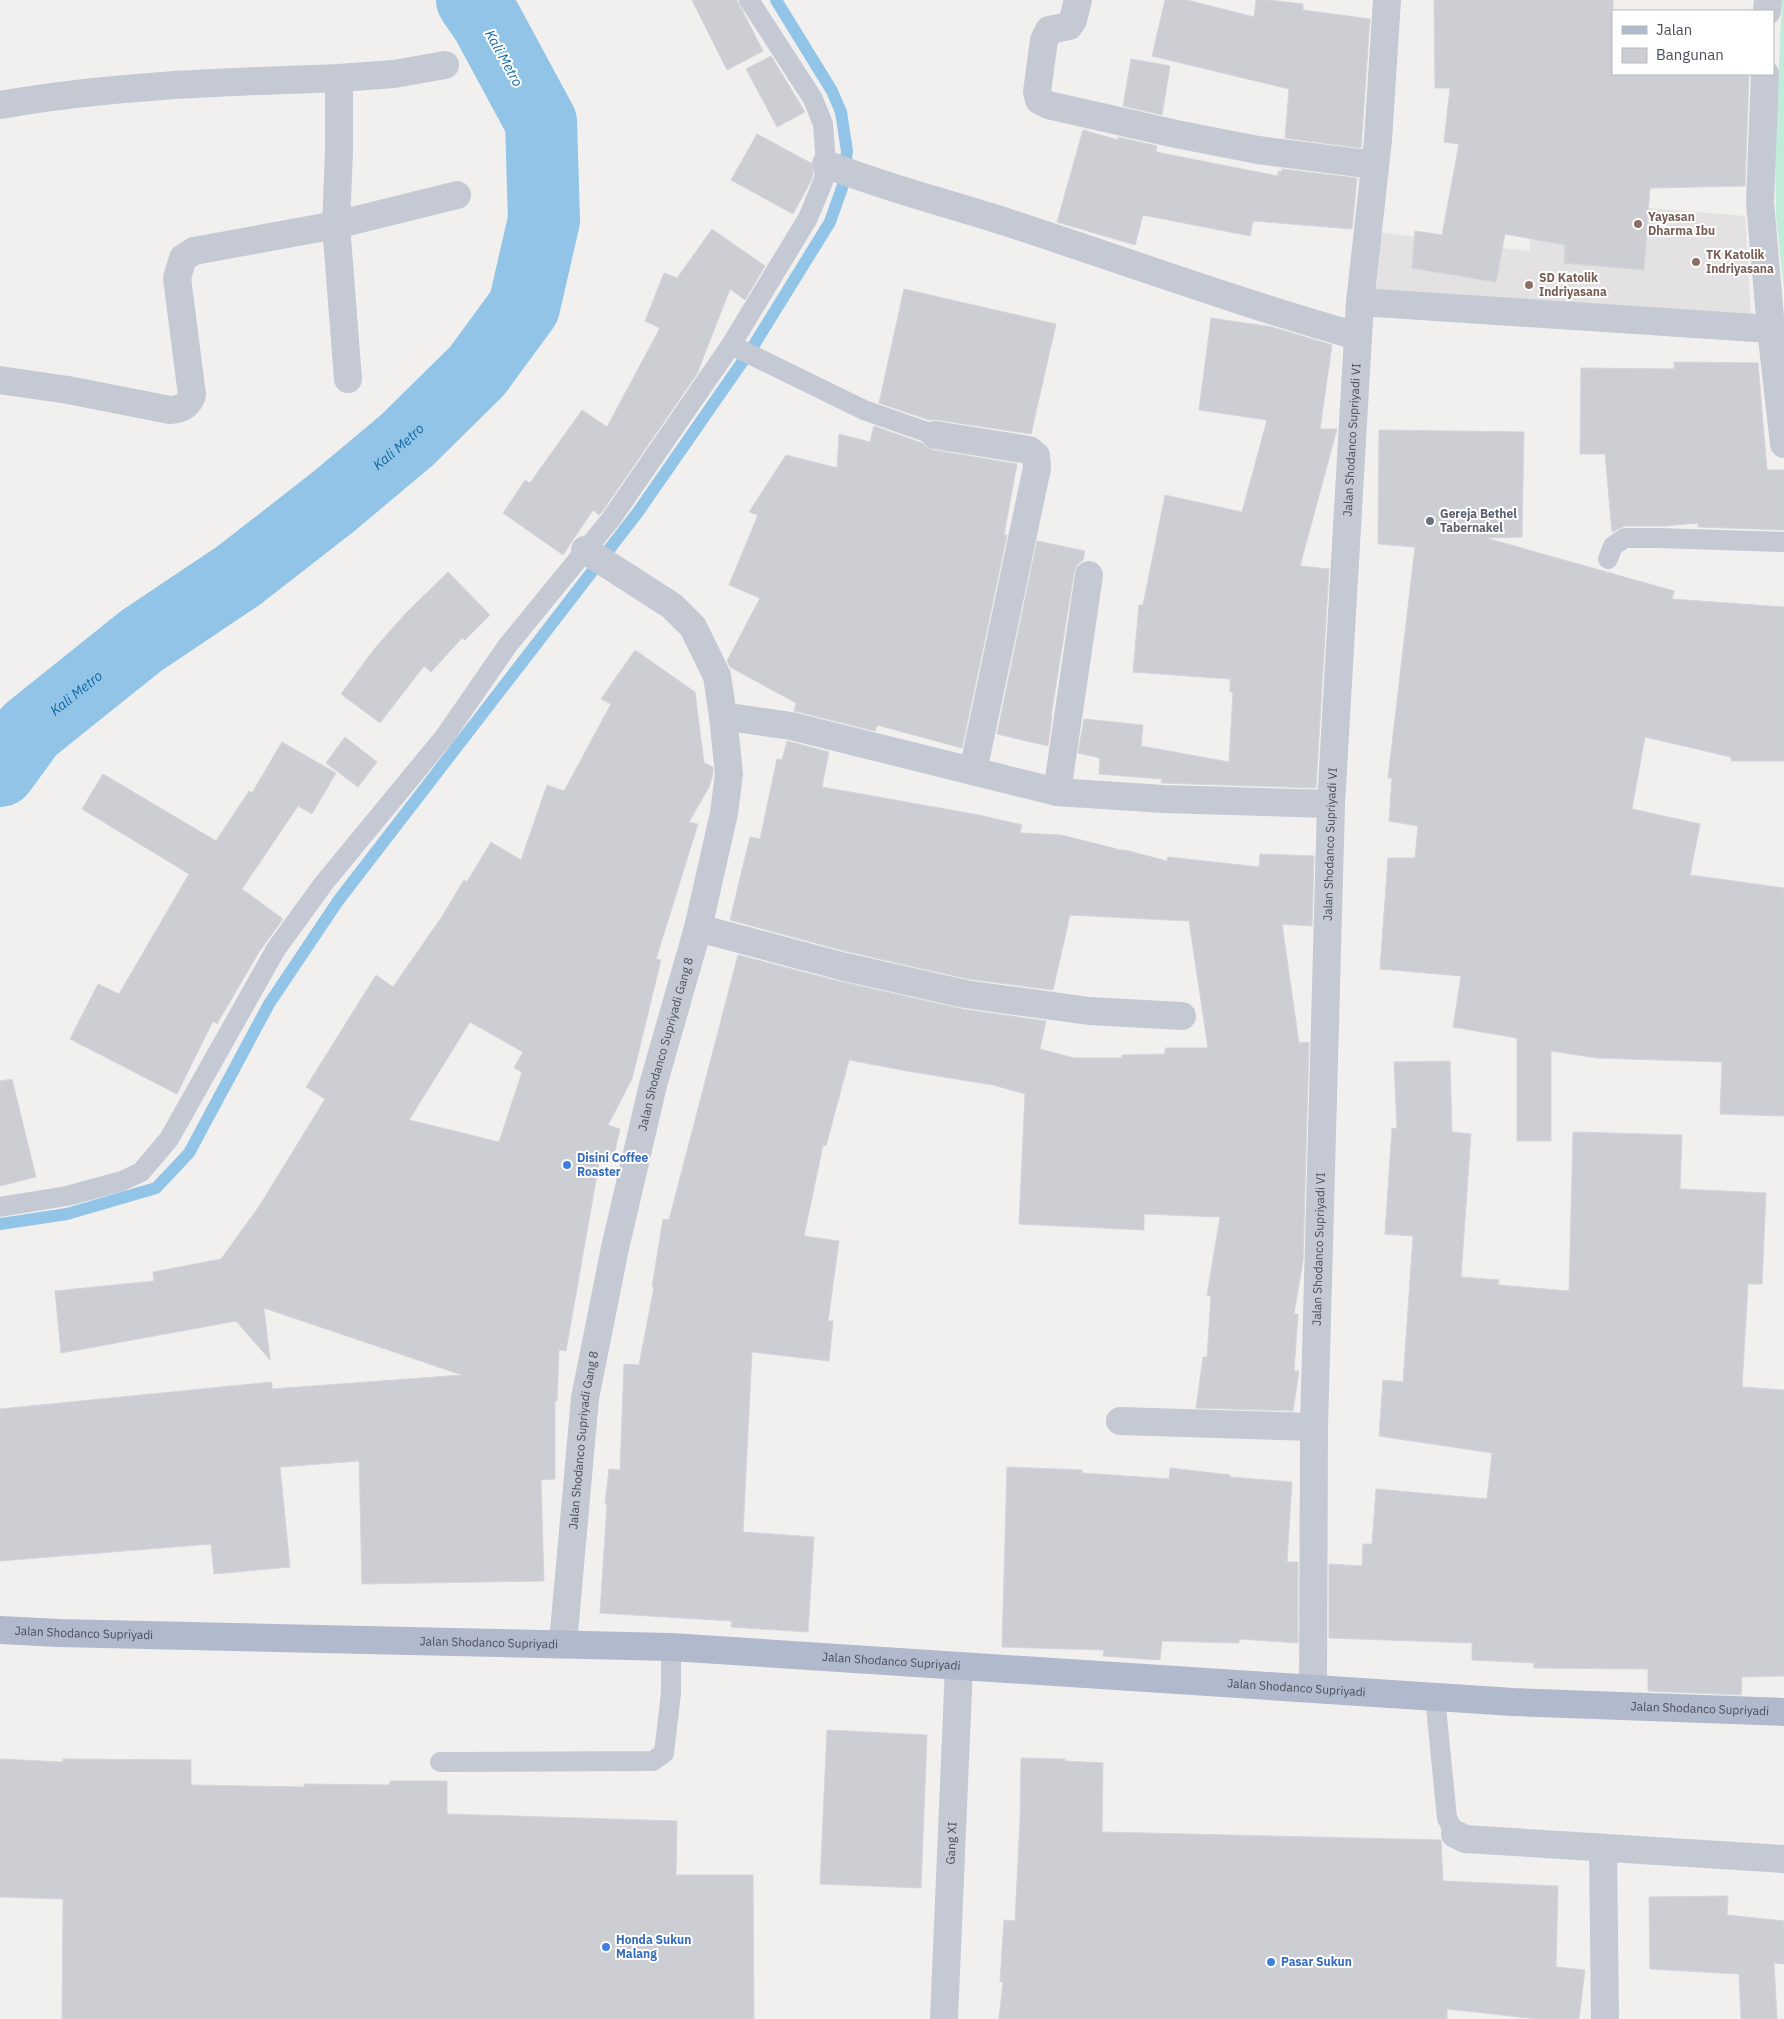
<svg xmlns="http://www.w3.org/2000/svg" width="1784" height="2019" viewBox="0 0 1784 2019" font-family="'IBM Plex Sans',sans-serif">
	<rect width="100%" height="100%" fill="#f2f0ef"/>
	<polygon fill="#e3e1e1" points="1539,138 1633,207 1745,216 1751,316 1372,296 1376,232 1529,251"/>
	<polygon fill="#c1ecda" points="1782,0 1784,0 1784,290 1776,216 1775,142"/>
	<g fill="none" stroke-linecap="round" stroke-linejoin="round">
		<polyline stroke="#91c4e6" stroke-width="12" points="0,1224 67,1214 156,1188 189,1153 269,1004 338,901 638,512 752,348 830,222 843,185 847,151 841,112 832,91 776,0"/>
		<path stroke="#91c4e6" stroke-width="72" id="s1" d="M0,771l30,-41 111,-89 97,-65 95,-74 74,-62 70,-69 47,-64 20,-87 -3,-98 -54,-100 -15,-22"/>
	</g>
	<g fill="#cdced4" stroke="#d4d4da" fill-rule="evenodd">
		<polygon points="692,0 737,0 763,51 727,70"/>
		<polygon points="1165,0 1187,0 1254,17 1256,0 1268,0 1303,4 1303,10 1370,19 1361,148 1285,138 1289,89 1152,56"/>
		<polygon points="1434,0 1613,0 1613,74 1749,74 1745,186 1650,188 1644,270 1564,263 1565,245 1505,234 1496,282 1412,268 1415,231 1442,235 1459,144 1444,142 1450,88 1435,88"/>
		<polygon points="771,56 805,112 777,127 746,69"/>
		<polygon points="1131,59 1170,66 1162,115 1123,106"/>
		<polygon points="1083,130 1118,140 1118,137 1157,146 1156,152 1278,176 1278,171 1282,172 1282,169 1357,178 1352,229 1253,221 1250,236 1143,215 1135,245 1057,222"/>
		<polygon points="757,134 811,163 813,171 812,179 793,214 731,180"/>
		<polygon points="712,229 765,266 745,300 730,289 697,374 602,512 599,515 593,510 563,555 503,513 525,480 530,483 582,410 607,427 660,328 645,321 664,273 677,278"/>
		<polygon points="904,289 1056,324 1031,434 937,420 929,420 879,403"/>
		<polygon points="1211,318 1272,327 1332,345 1320,429 1337,429 1300,566 1329,569 1316,788 1161,783 1162,779 1099,774 1100,758 1078,753 1084,719 1143,725 1141,746 1229,762 1233,692 1230,692 1230,679 1133,672 1139,605 1143,605 1165,495 1242,512 1267,420 1199,410"/>
		<polygon points="1674,362 1758,363 1767,470 1784,470 1784,530 1698,527 1698,523 1665,526 1625,526 1612,532 1605,454 1580,454 1581,368 1674,369"/>
		<polygon points="874,426 922,443 926,447 933,450 1017,464 1004,535 1007,535 962,748 877,725 875,731 794,711 796,703 730,667 727,661 760,598 729,585 758,515 749,512 786,455 837,468 839,434 870,442"/>
		<polygon points="1379,430 1524,432 1522,537 1486,538 1674,591 1672,599 1784,607 1784,761 1731,761 1731,757 1645,737 1632,809 1700,824 1690,875 1784,888 1784,1116 1720,1114 1722,1062 1597,1058 1551,1051 1551,1141 1517,1141 1517,1038 1453,1027 1461,976 1380,969 1388,858 1415,858 1418,826 1389,821 1392,778 1388,778 1415,547 1378,544"/>
		<polygon points="1037,541 1085,551 1083,560 1077,565 1074,573 1051,716 1052,716 1048,746 997,734"/>
		<polygon points="448,572 490,615 465,640 462,638 431,672 424,666 380,723 341,694 375,648 406,613"/>
		<path d="M635,650l60,42 9,71 9,4v7l-4,13 -20,35 9,2 -42,135 5,1 -29,119 -24,46 12,4 -7,30 -13,-1 -34,193 -7,-1 -2,51h-2v78l-14,1 3,101 -182,3 -3,-123 -79,6 10,100 -76,7 -3,-30 -211,17v-152l272,-27v7l190,-14 -198,-67 6,52 -34,-39 -175,32 -6,-62 99,-10 -1,-9 68,-13 39,-54 65,-106 -19,-12 70,-112 17,12 48,-69 23,-38 3,2 24,-40 30,18 26,-75 17,6 47,-87 -10,-5zM470,1022l53,30 -9,16 8,4 -23,70 -90,-22z"/>
		<polygon points="345,737 377,762 358,787 326,763"/>
		<polygon points="787,741 829,752 822,787 979,815 1022,825 1020,833 1061,835 1117,849 1117,850 1125,850 1167,861 1168,857 1259,867 1260,854 1314,856 1312,926 1282,924 1299,1043 1309,1042 1303,1261 1294,1314 1298,1314 1294,1371 1299,1371 1293,1411 1196,1408 1203,1357 1207,1357 1211,1296 1207,1295 1220,1217 1144,1214 1144,1230 1019,1224 1025,1094 993,1085 907,1071 849,1060 826,1146 823,1145 804,1236 839,1241 828,1321 833,1321 829,1361 752,1352 743,1532 814,1537 808,1632 731,1627 732,1621 600,1613 607,1504 605,1504 609,1469 620,1470 624,1364 639,1365 654,1287 652,1287 663,1219 669,1220 738,955 838,981 962,1009 1046,1021 1040,1049 1074,1058 1122,1058 1122,1055 1165,1054 1165,1048 1208,1048 1189,921 1070,915 1053,990 968,979 845,951 730,920 750,837 760,839 777,759 782,760"/>
		<polygon points="282,742 336,773 312,814 298,806 242,889 283,919 259,952 217,1024 213,1021 177,1094 70,1039 98,984 119,994 189,874 82,809 103,774 216,841 249,791 252,793"/>
		<polygon points="1450,1061 1452,1132 1471,1134 1461,1277 1499,1280 1498,1285 1569,1291 1573,1132 1682,1135 1680,1189 1766,1193 1762,1284 1748,1284 1742,1387 1784,1390 1784,1676 1742,1677 1741,1695 1648,1691 1648,1669 1534,1668 1534,1663 1472,1660 1472,1643 1329,1638 1329,1564 1362,1566 1363,1544 1372,1544 1376,1489 1487,1499 1492,1453 1379,1436 1383,1380 1403,1382 1413,1236 1385,1234 1392,1128 1397,1129 1394,1062"/>
		<polygon points="12,1079 36,1177 0,1186 0,1081"/>
		<polygon points="1007,1467 1082,1470 1082,1473 1169,1479 1170,1468 1230,1475 1230,1477 1292,1482 1287,1562 1298,1562 1298,1643 1239,1639 1239,1643 1162,1641 1160,1660 1103,1656 1104,1650 1002,1647"/>
		<polygon points="827,1730 927,1735 921,1888 820,1884"/>
		<polygon points="1021,1758 1065,1759 1065,1761 1103,1763 1102,1832 1441,1840 1443,1881 1558,1886 1556,1967 1585,1970 1579,2019 1538,2019 1447,2009 1447,2019 999,2019 1003,1982 1000,1982 1004,1920 1015,1921 1020,1819"/>
		<polygon points="0,1759 63,1762 63,1759 191,1760 191,1785 304,1787 304,1784 390,1785 390,1781 447,1781 447,1814 677,1821 676,1875 753,1875 754,2019 62,2019 63,1899 0,1897"/>
		<polygon points="1728,1896 1727,1915 1784,1921 1784,1964 1774,1963 1777,2019 1741,2019 1739,1974 1650,1969 1649,1897"/>
	</g>
	<g fill="none" stroke-linecap="round" stroke-linejoin="round">
		<g stroke="#c4c9d3" stroke-width="20">
			<polyline points="731,345 864,410 935,435"/>
			<polyline points="1608,559 1613,546 1625,538 1657,538 1784,542"/>
			<polyline points="0,1207 67,1196 122,1181 141,1172 169,1139 276,949 324,883 445,736 508,645 611,519 731,345 808,218 823,182 826,164 823,124 813,99 749,0"/>
			<polyline points="1435,1697 1447,1818 1455,1834"/>
			<polyline points="440,1762 653,1761 664,1753 671,1693 671,1647"/>
		</g>
		<g stroke="#c4c9d3" stroke-width="28">
			<polyline points="1078,0 1073,20 1069,26 1049,30 1044,40 1037,92 1039,100 1048,105 1176,134 1258,150 1375,165"/>
			<polyline points="1767,11 1768,0"/>
			<polyline points="1765,74 1760,202 1771,329 1784,444"/>
			<polyline points="339,78 394,74 445,65"/>
			<path d="M0,105c112,-20 226,-23 339,-27v73l-3,74 12,154"/>
			<path d="M826,164c59,24 122,39 183,59 116,38 231,80 348,113"/>
			<polyline points="1360,302 1771,329"/>
			<path d="M0,380l68,10 102,20c12,-1 18,-4 22,-15l-15,-117 6,-20 11,-7 142,-26 121,-30"/>
			<polyline points="935,435 1029,450 1036,456 1037,468 973,771"/>
			<polyline points="723,716 791,726 1057,792 1163,799 1331,804"/>
			<polyline points="1057,792 1089,575"/>
			<polyline points="698,928 841,966 965,994 1089,1011 1182,1016"/>
			<polyline points="1120,1421 1314,1427"/>
			<path id="s2" d="M563,1643l22,-245 30,-150 38,-163 45,-157 26,-115 5,-39 -6,-58 -6,-40 -24,-49 -21,-21 -87,-56"/>
			<path id="s3" d="M1313,1689l1,-262 17,-623 29,-502 18,-162 9,-140"/>
			<polyline points="1455,1834 1465,1839 1784,1859"/>
			<polyline points="1603,1849 1605,2019"/>
			<path id="s4" d="M944,2019l15,-353"/>
		</g>
		<path stroke="#b1b9cc" stroke-width="28" id="s5" d="M0,1630l59,3 612,14 842,55 271,10"/>
	</g>
	<g fill="#8d6e63" stroke="#fff" stroke-width="2">
		<circle cx="1638" cy="224" r="5"/>
		<circle cx="1696" cy="262" r="5"/>
		<circle cx="1529" cy="285" r="5"/>
	</g>
	<circle fill="#6b7280" stroke="#fff" stroke-width="2" cx="1430" cy="521" r="5"/>
	<g fill="#3f7fe0" stroke="#fff" stroke-width="2">
		<circle cx="567" cy="1165" r="5"/>
		<circle cx="606" cy="1947" r="5"/>
		<circle cx="1271" cy="1962" r="5"/>
	</g>
	<g text-anchor="middle" stroke-width="4" stroke-linejoin="round" paint-order="stroke">
		<g font-size="12" font-weight="bold" fill="#785e54" stroke="#fff" text-anchor="start">
			<text x="1648" y="221">Yayasan<tspan x="1648" dy="14">Dharma Ibu</tspan></text>
			<text x="1706" y="259">TK Katolik<tspan x="1706" dy="14">Indriyasana</tspan></text>
			<text x="1539" y="282">SD Katolik<tspan x="1539" dy="14">Indriyasana</tspan></text>
		</g>
		<g font-size="12" fill="#494f5c" stroke="#fff">
			<text dy="4" stroke="none"><textPath href="#s3" startOffset="1250">Jalan Shodanco Supriyadi VI</textPath></text>
			<text dy="4" stroke="none"><textPath href="#s3" startOffset="845">Jalan Shodanco Supriyadi VI</textPath></text>
			<text dy="4" stroke="none"><textPath href="#s2" startOffset="609">Jalan Shodanco Supriyadi Gang 8</textPath></text>
			<text dy="4" stroke="none"><textPath href="#s3" startOffset="440">Jalan Shodanco Supriyadi VI</textPath></text>
			<text dy="4" stroke="none"><textPath href="#s2" startOffset="204">Jalan Shodanco Supriyadi Gang 8</textPath></text>
			<text dy="4" stroke="none"><textPath href="#s5" startOffset="84">Jalan Shodanco Supriyadi</textPath></text>
			<text dy="4" stroke="none"><textPath href="#s5" startOffset="489">Jalan Shodanco Supriyadi</textPath></text>
			<text dy="4" stroke="none"><textPath href="#s5" startOffset="892">Jalan Shodanco Supriyadi</textPath></text>
			<text dy="4" stroke="none"><textPath href="#s5" startOffset="1298">Jalan Shodanco Supriyadi</textPath></text>
			<text dy="4" stroke="none"><textPath href="#s5" startOffset="1702">Jalan Shodanco Supriyadi</textPath></text>
			<text dy="4" stroke="none"><textPath href="#s4" startOffset="176">Gang XI</textPath></text>
		</g>
		<g font-size="12" font-weight="bold" fill="#5b616d" stroke="#fff" text-anchor="start">
			<text x="1440" y="518">Gereja Bethel<tspan x="1440" dy="14">Tabernakel</tspan></text>
		</g>
		<g font-size="12" font-weight="bold" fill="#366cbe" stroke="#fff" text-anchor="start">
			<text x="577" y="1162">Disini Coffee<tspan x="577" dy="14">Roaster</tspan></text>
			<text x="616" y="1944">Honda Sukun<tspan x="616" dy="14">Malang</tspan></text>
			<text x="1281" y="1966">Pasar Sukun</text>
		</g>
		<g font-size="14" font-style="italic" fill="#1569a2" stroke="#fff">
			<text transform="translate(504 58) rotate(61)" y="5">Kali Metro</text>
			<text dy="5" stroke="none"><textPath href="#s1" startOffset="516">Kali Metro</textPath></text>
			<text dy="5" stroke="none"><textPath href="#s1" startOffset="110">Kali Metro</textPath></text>
		</g>
	</g>
	<rect x="1612" y="10" width="162" height="65" fill="#ffffff" stroke="#b6b9be"/>
	<rect x="1622" y="26" width="25" height="8" fill="#b1b9cc" stroke="#b6b9be"/>
	<text x="1656" y="35" font-size="15" fill="#494f5c">Jalan</text>
	<rect x="1622" y="48" width="25" height="15" fill="#cdced4" stroke="#b6b9be"/>
	<text x="1656" y="60" font-size="15" fill="#494f5c">Bangunan</text>
</svg>
